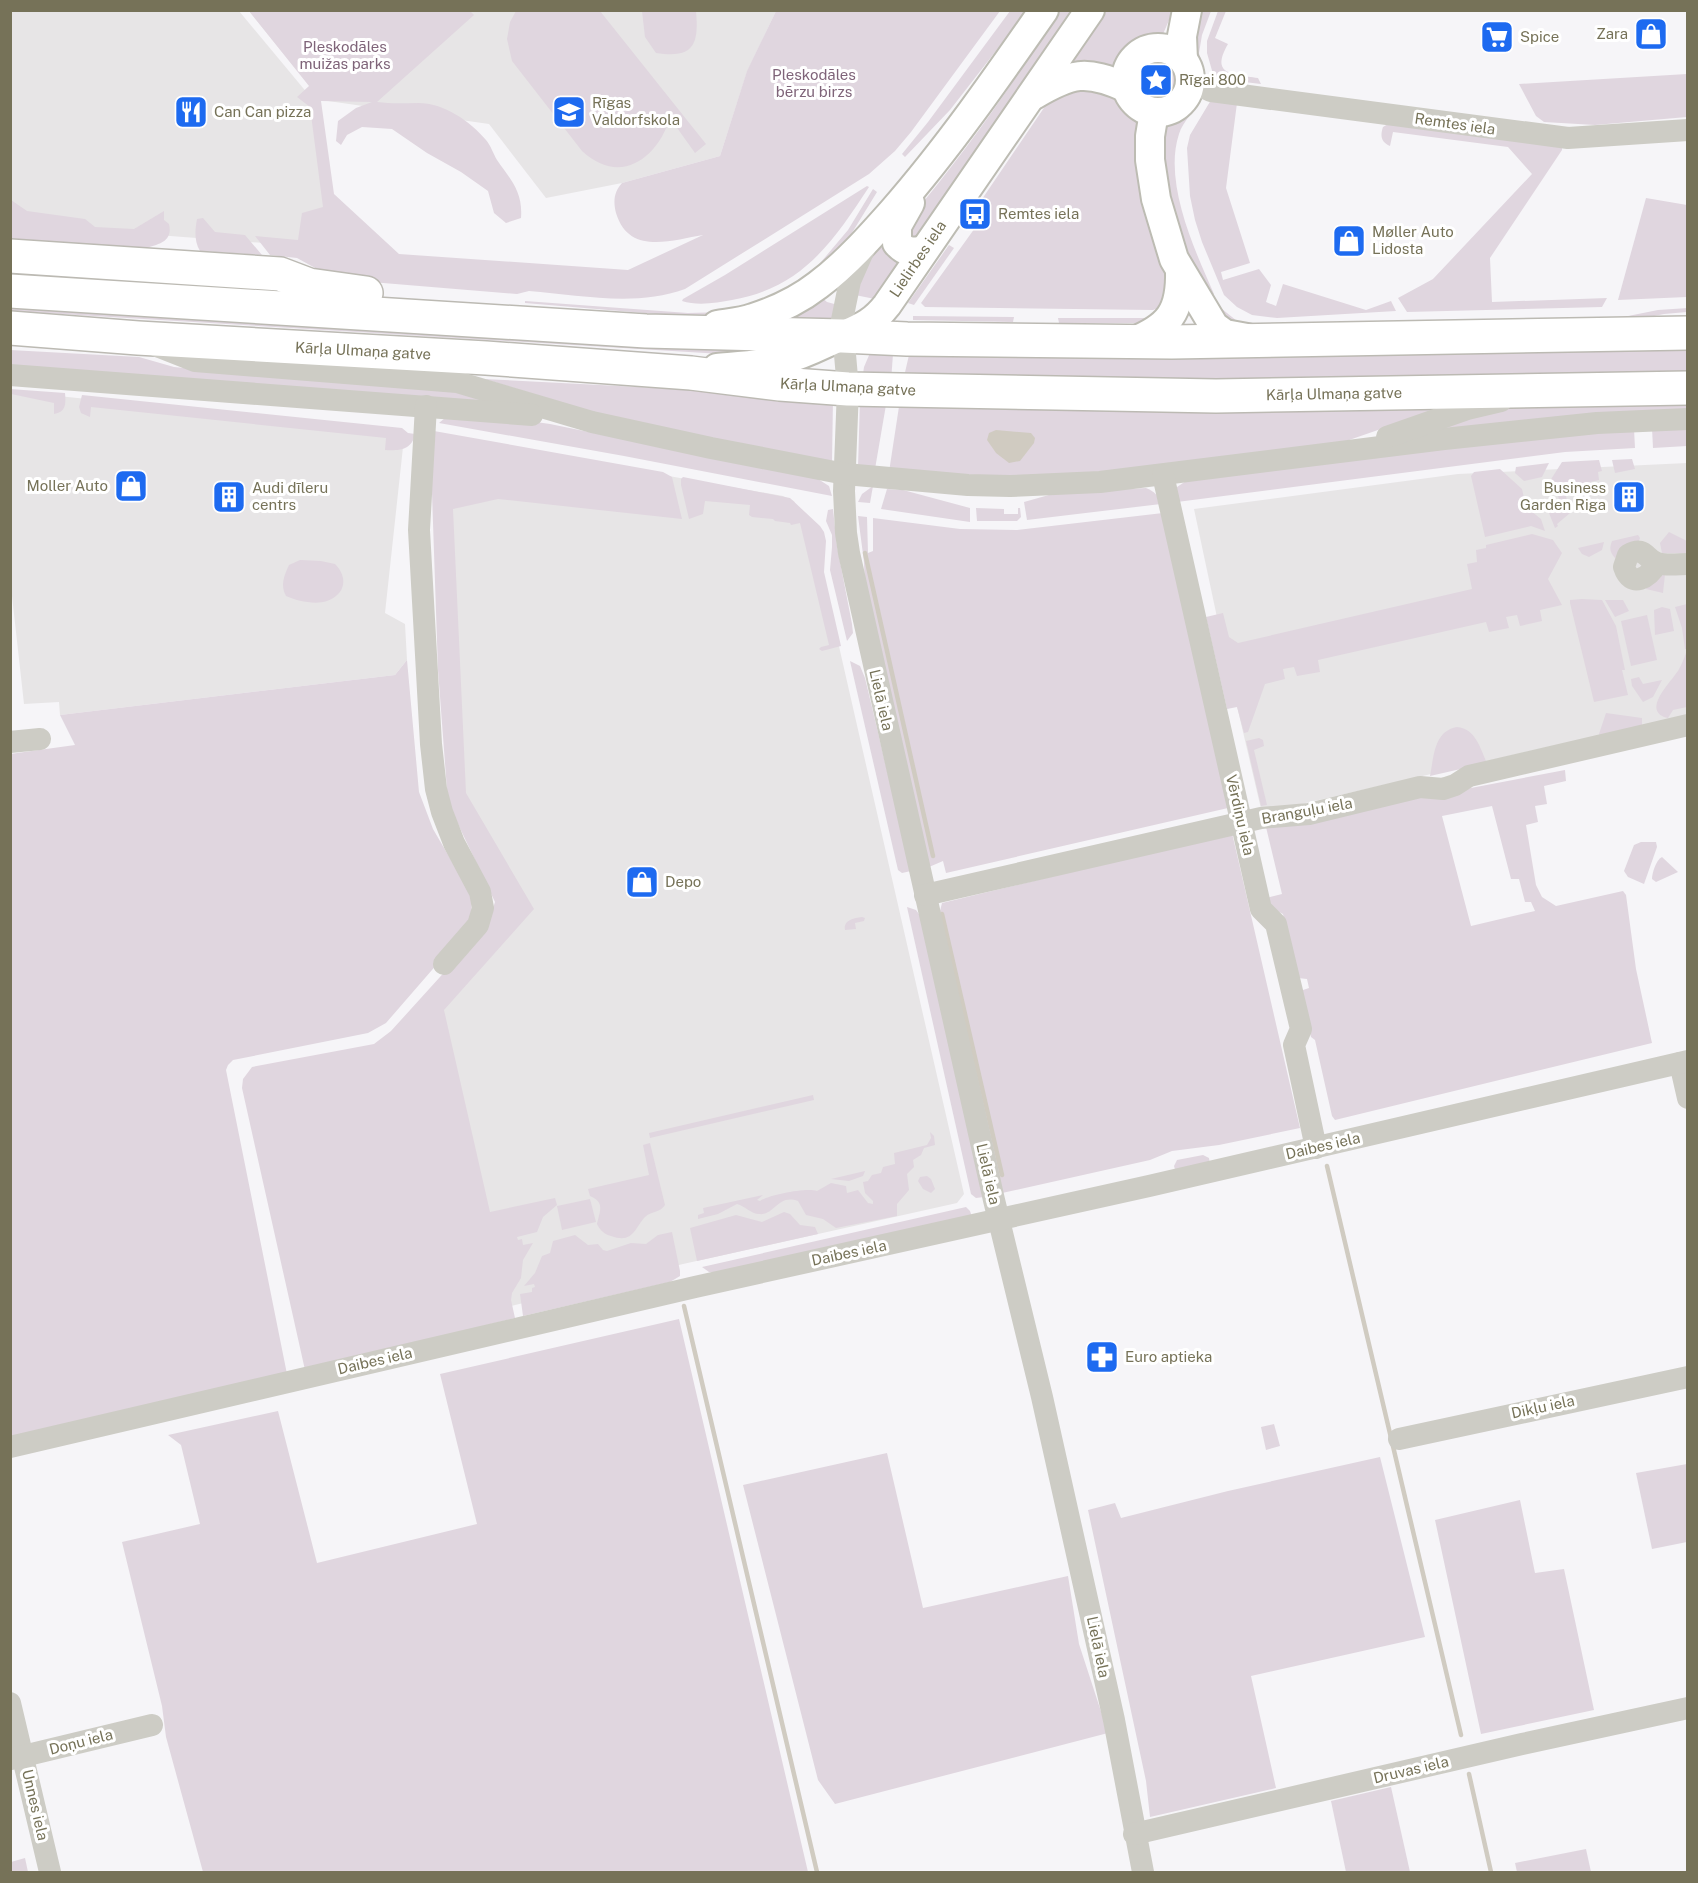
<svg xmlns="http://www.w3.org/2000/svg" width="1698" height="1883" viewBox="0 0 1698 1883" font-family="'Public Sans',sans-serif">
	<rect width="100%" height="100%" fill="#f6f5f8"/>
	<g fill="#e7e5e6">
		<polygon points="10,11 239,11 313,100 329,214 304,246 25,225 11,204"/>
		<polygon points="249,11 776,11 747,72 720,156 622,183 546,198 489,124 321,100"/>
		<polygon points="10,391 397,431 404,438 385,613 405,624 407,660 395,675 60,715 59,702 24,704 10,578"/>
		<polygon points="441,436 783,496 794,501 817,550 964,1194 957,1203 683,1264 470,1316 384,1049 508,904 452,798"/>
		<polygon points="1687,463 1687,715 1262,813 1225,655 1194,509 1458,474"/>
	</g>
	<g fill="#e0d6df" fill-rule="evenodd">
		<path d="M249,11h221l4,4 -97,87c14,2 28,1 41,1 26,0 52,18 68,37 5,6 7,13 11,20 14,20 26,32 24,58l-15,5 -12,-10 -6,-22 -27,-19 -34,-19 -35,-24 -30,-2 -15,8 -6,10 -5,-4 2,-20 18,-13 16,-6 -51,-1 13,93 65,60 229,16 75,-35c-31,5 -74,21 -87,-22 -3,-12 -2,-21 6,-30l98,-27 27,-85 29,-60h224l-89,121 -16,19 -26,23 -184,115c-49,18 -106,6 -156,2l-12,3 -158,-13 -31,-6 -31,-17 -27,-3 -15,-19 43,4 4,-27 21,-6 -13,-100 -13,-10 12,-11z"/>
		<path d="M516,11h84l106,133 -11,9 -25,-35c-13,41 -50,68 -88,33l-70,-90 -5,-22 3,-17z"/>
		<path d="M642,11h54c3,33 -2,48 -40,42l-11,-16z"/>
		<polygon points="1010,11 1027,11 950,110 905,157 902,154 928,122"/>
		<path d="M1055,11h26l-160,229 -9,2 -4,-21c54,-66 107,-135 147,-210z"/>
		<path d="M1105,11h68l-13,30c-22,-1 -35,11 -43,31l-57,3z"/>
		<polygon points="1194,11 1211,11 1202,35 1199,53 1205,76 1197,74 1195,65"/>
		<path d="M1218,11h8l-11,27 13,6c-18,31 4,30 30,34l3,6 -42,-5 -6,-5 -6,-21v-12z"/>
		<circle cx="1158" cy="80" r="19"/>
		<polygon points="1687,74 1687,117 1595,125 1544,122 1536,116 1519,84"/>
		<polygon points="1060,89 1117,92 1138,119 1139,143 1173,284 1161,307 1153,310 925,307 921,303 985,214 976,208 1052,96"/>
		<path d="M1193,98l8,1c-7,13 -18,22 -22,35 -16,48 16,117 35,160l-11,5 -36,-94 -5,-76 8,-11 18,-12z"/>
		<polygon points="1211,100 1237,103 1226,188 1250,263 1221,272 1223,280 1259,269 1271,285 1266,302 1276,306 1283,284 1366,310 1391,301 1396,311 1277,318 1252,315 1237,307 1224,295 1202,242 1195,220 1190,196 1187,148 1190,135"/>
		<path d="M1388,124l174,22v4l-72,108 2,44 115,-4 -5,9 -195,5 -9,-14 35,-19 99,-105 -24,-27 -115,-15 -3,14c-9,-4 -10,-10 -7,-19z"/>
		<path d="M867,186l2,1c-36,55 -67,101 -137,113 -15,3 -35,6 -50,1l1,-2 42,-24z"/>
		<polygon points="873,189 877,192 850,236 831,262 816,268 848,230"/>
		<polygon points="1646,198 1687,205 1687,297 1618,300"/>
		<path d="M11,200l16,11 58,8 10,8 39,2 30,-18v9l5,4c4,17 -9,20 -23,24l-135,-9z"/>
		<path d="M203,218l12,14 30,3 17,20 -62,-4c-6,-10 -5,-21 -3,-32z"/>
		<polygon points="886,238 904,262 875,299 855,295 872,254"/>
		<polygon points="949,245 954,248 914,305 908,303"/>
		<polygon points="807,280 808,282 771,302 739,312 711,315 656,314 525,303 525,301 688,313 727,312 770,300"/>
		<polygon points="820,296 827,302 838,305 835,319 790,317"/>
		<polygon points="10,302 800,349 738,355 11,311"/>
		<polygon points="1688,308 1687,312 1664,314 1630,321 1260,330 1229,328 1211,313 1222,309 1237,321 1258,328 1623,317 1658,310"/>
		<polygon points="913,316 1014,317 1013,322 913,320"/>
		<polygon points="1058,318 1157,318 1141,323 1059,323"/>
		<path d="M1688,345l-1,30 -330,11 -454,-5 6,-26c259,5 519,-4 779,-10z"/>
		<polygon points="10,350 139,357 174,367 194,369 427,384 492,402 11,367"/>
		<polygon points="870,353 893,354 891,381 862,381 864,367"/>
		<polygon points="484,379 833,397 832,464 636,425"/>
		<path d="M10,389l55,4c1,11 1,19 -11,21v-11l-43,-9z"/>
		<path d="M82,395l320,33 6,5 7,1c-3,16 -16,17 -30,16l1,-12 -295,-31 -1,10 -9,-4 -2,-6z"/>
		<polygon points="860,399 887,399 875,469 858,467"/>
		<polygon points="1687,399 1687,411 1418,434 1518,405"/>
		<polygon points="900,400 1464,400 1332,446 1153,468 1034,477 889,472"/>
		<polygon points="493,416 550,424 818,479 829,486 832,496 624,456 439,423 445,418"/>
		<polygon points="1652,428 1687,428 1687,446 1653,448"/>
		<polygon points="1634,429 1635,448 1565,452 1177,502 1177,487 1186,481 1537,436"/>
		<polygon points="434,431 663,472 672,477 682,519 498,499 453,509 466,793 534,909 444,1010 490,1212 555,1198 557,1205 543,1217 537,1232 517,1237 518,1240 522,1239 523,1245 533,1243 523,1260 521,1278 512,1293 511,1300 515,1318 305,1370 242,1088 243,1079 252,1067 374,1044 391,1031 488,924 495,902 448,803 438,670 431,464"/>
		<polygon points="1632,459 1635,469 1615,473 1612,460"/>
		<polygon points="1599,460 1602,471 1598,472 1599,480 1564,488 1570,513 1557,524 1558,526 1555,528 1547,508 1554,510 1561,508 1555,483 1548,484 1562,462"/>
		<polygon points="1549,463 1542,477 1524,481 1515,473 1516,467"/>
		<polygon points="1500,469 1522,489 1526,507 1541,519 1545,531 1531,526 1485,537 1471,476 1474,472"/>
		<polygon points="683,477 790,498 820,526 824,532 826,541 824,572 841,646 822,651 819,649 821,647 829,645 800,523 791,525 790,523 775,521 773,519 752,517 749,515 750,505 705,501 703,514 689,519 681,485 681,479"/>
		<polygon points="873,486 870,503 858,502 862,494"/>
		<path d="M1146,488c8,3 13,8 15,16l-134,16 -3,-18 32,-9z"/>
		<polygon points="887,489 903,490 970,508 970,522 881,509"/>
		<polygon points="976,508 1004,509 1004,514 1018,514 1018,508 1020,508 1021,517 1017,521 977,521"/>
		<polygon points="833,509 837,546 852,624 853,633 847,641 830,570 832,547 832,535 826,521 828,510"/>
		<polygon points="1163,513 1228,808 946,873 943,861 929,867 865,595 864,562 858,516 867,517 868,553 873,551 873,518 960,529 1017,530"/>
		<polygon points="1669,532 1687,541 1687,553 1662,553 1660,543"/>
		<polygon points="1532,534 1553,540 1562,553 1548,579 1562,605 1540,610 1542,621 1520,626 1517,615 1506,617 1509,628 1489,632 1486,622 1318,660 1320,672 1297,676 1294,667 1283,669 1285,679 1265,684 1248,732 1244,733 1237,707 1227,709 1206,617 1223,613 1229,637 1238,643 1472,589 1467,564 1477,562 1476,550 1486,548 1486,545"/>
		<path d="M1638,535l2,3 -2,5 -23,15c-5,-6 -6,-9 -3,-17z"/>
		<polygon points="1604,542 1602,550 1589,557 1582,554 1578,548"/>
		<path d="M300,560l21,1 14,3c13,13 11,30 -8,37 -12,4 -30,0 -41,-5 -6,-11 -2,-20 3,-31z"/>
		<polygon points="1665,574 1663,593 1646,589 1649,581"/>
		<polygon points="1582,599 1602,600 1616,626 1625,670 1622,670 1628,695 1594,702 1570,603 1570,600"/>
		<polygon points="1605,600 1623,600 1629,611 1615,617"/>
		<polygon points="1687,604 1688,649 1685,649 1682,628 1675,607"/>
		<polygon points="1662,607 1670,609 1674,631 1655,635 1654,610"/>
		<polygon points="1647,615 1657,660 1631,666 1621,621"/>
		<path d="M1686,653l1,54 -14,3 -5,8c-26,-6 -1,-32 7,-43 5,-6 8,-14 11,-22z"/>
		<polygon points="407,660 419,792 433,829 472,896 471,925 386,1023 368,1033 233,1060 228,1065 226,1070 287,1374 10,1439 10,754 75,745 60,715 395,675"/>
		<polygon points="850,661 860,666 865,678 911,871 902,873 898,870"/>
		<polygon points="1639,677 1643,684 1662,680 1653,697 1643,702 1632,686 1631,679"/>
		<polygon points="1606,713 1642,718 1642,727 1601,738 1599,734"/>
		<path d="M1457,727c19,2 23,21 30,36l-57,13c4,-20 4,-45 27,-49z"/>
		<polygon points="1259,738 1263,740 1264,746 1254,750 1267,805 1261,806 1246,741"/>
		<path d="M1565,770l1,11 -22,5 3,18 -12,2 3,16 -12,3 10,60 6,12 14,9 67,-15 3,4 10,74 16,74 -317,77 -3,-4 -17,-76 -4,-3 -11,-46 9,-3 -2,-9 -9,-1 -15,-64 -15,-8 -2,-8 16,-4 -16,-67zM1492,806l19,73h8l6,23h6l4,9 -64,15 -29,-110z"/>
		<polygon points="1232,833 1300,1128 1219,1145 1172,1151 1150,1160 1002,1193 940,911 942,903"/>
		<polygon points="1641,842 1656,842 1657,847 1644,884 1628,877 1624,871 1634,845"/>
		<path d="M1662,857l16,15 -22,10 -4,-3c0,-6 4,-19 10,-22z"/>
		<polygon points="907,907 916,910 921,917 984,1197 976,1198 971,1194"/>
		<path d="M862,917l3,1 -1,3 -9,2 1,6 -11,1c-2,-10 9,-12 17,-13z"/>
		<polygon points="813,1095 814,1100 650,1138 649,1133"/>
		<path d="M930,1132l4,4 1,9 -11,3 -3,7 -8,5 1,7 -7,7 2,16 -12,14v12l-61,12 -13,-9 -17,-4 -8,-14c-21,-7 -23,15 -39,13 -8,0 -14,-8 -22,-10l-19,10 -20,5v-4l6,-2 -1,-5 60,-13 -6,5 3,1c8,-6 47,-14 57,-10l14,-8 15,3 1,7 11,-3 10,13 5,1v-3l-8,-8 -2,-11 5,-1 4,-6 9,-2 2,-6 12,-3 -1,-11 33,-8 4,-7z"/>
		<path d="M650,1143l15,62c-5,8 -14,6 -20,12 -11,12 -12,27 -34,19 -7,-2 -11,-6 -14,-12 3,-13 8,-22 -7,-28l-2,-7 61,-14 -6,-30z"/>
		<polygon points="1203,1155 1209,1158 1210,1165 1176,1173 1174,1166 1177,1160"/>
		<polygon points="865,1171 863,1176 849,1181 831,1179"/>
		<polygon points="927,1176 931,1179 935,1189 931,1193 923,1189 918,1181 920,1177"/>
		<polygon points="590,1199 596,1222 562,1230 557,1206"/>
		<polygon points="966,1207 970,1211 972,1217 717,1272 709,1272 702,1267"/>
		<polygon points="784,1212 790,1214 800,1225 815,1227 818,1234 697,1261 690,1228 736,1215 762,1222"/>
		<polygon points="672,1232 680,1271 680,1276 670,1282 523,1316 520,1294 532,1292 532,1288 535,1287 534,1284 524,1286 535,1273 542,1256 550,1253 553,1241 575,1235 588,1245 598,1244 603,1250 607,1251 631,1243 646,1244 658,1235"/>
		<polygon points="679,1319 808,1872 203,1872 166,1737 162,1706 122,1542 200,1524 181,1445 168,1435 278,1411 317,1563 477,1524 440,1374"/>
		<polygon points="1274,1424 1280,1446 1266,1450 1261,1427"/>
		<polygon points="887,1453 923,1608 1068,1576 1079,1644 1108,1733 835,1804 818,1780 743,1485"/>
		<polygon points="1380,1457 1425,1637 1251,1676 1276,1788 1150,1817 1146,1781 1088,1510 1115,1503 1121,1518 1228,1491"/>
		<polygon points="1687,1464 1687,1542 1652,1549 1636,1473"/>
		<polygon points="1520,1500 1535,1573 1564,1569 1594,1710 1481,1734 1435,1520"/>
		<polygon points="1391,1787 1410,1872 1346,1872 1331,1801"/>
		<polygon points="1586,1849 1591,1872 1517,1872 1515,1863"/>
		<polygon points="25,1858 28,1872 11,1872 11,1862"/>
	</g>
	<polygon fill="#d0cbc1" points="996,430 1031,433 1035,438 1034,443 1020,461 1009,463 996,453 987,440 989,433"/>
	<g fill="none" stroke-linecap="round" stroke-linejoin="round">
		<g stroke="#d0cbc1" stroke-width="4.5">
			<polyline points="865,553 933,856"/>
			<polyline points="942,914 1002,1175"/>
			<polyline points="1327,1166 1461,1735"/>
			<polyline points="684,1306 817,1872"/>
			<polyline points="1469,1774 1491,1872"/>
		</g>
		<defs>
			<g id="major">
				<circle cx="1158" cy="80" r="32"/>
				<polyline points="1183,60 1182,36 1187,10"/>
				<path d="M1034,95c37,-22 52,-26 93,-7"/>
				<polyline points="1154,112 1150,136 1150,160 1156,199 1174,259 1214,326 1225,334 1247,338"/>
				<path d="M910,203l-13,23v17c8,9 14,9 26,8"/>
				<path d="M717,325c12,-2 25,-3 36,-7 22,-7 47,-19 65,-33 28,-21 52,-48 75,-74 55,-63 103,-132 151,-201"/>
				<path d="M1132,342c37,-15 49,-30 48,-71"/>
				<path d="M717,368c23,-2 46,-3 69,-9 20,-5 37,-15 56,-23 20,-9 31,-13 45,-31l203,-295"/>
			</g>
			<g id="highway">
				<polyline points="10,256 280,274 309,285 366,293"/>
				<polyline points="10,291 646,331 842,336 907,339 1172,342 1688,333"/>
				<polyline points="10,328 138,338 486,358 691,373 780,384 848,389 1216,396 1688,388"/>
			</g>
		</defs>
		<use href="#major" stroke="#bdbcb3" stroke-width="32"/>
		<use href="#highway" stroke="#bcbab3" stroke-width="36"/>
		<g stroke="#cdccc5" stroke-width="22">
			<polyline points="1190,81 1211,91 1568,138 1688,130"/>
			<polyline points="865,247 850,281 842,320 848,389 844,491 846,533 849,553 994,1200 1042,1397 1114,1720 1143,1872"/>
			<polyline points="157,346 195,361 457,382 592,422 711,448 845,474 968,485 1010,486 1100,482 1444,439 1597,423 1688,419"/>
			<polyline points="10,375 532,415"/>
			<polyline points="426,406 419,530 431,744 436,789 442,812 454,843 480,892 483,908 478,925 444,964"/>
			<polyline points="1387,437 1467,409 1501,401"/>
			<polyline points="1163,475 1258,896 1261,909 1276,924 1301,1029 1294,1045 1316,1148"/>
			<path d="M1657,563c-8,15 -26,26 -33,4l4,-12c17,-10 17,4 29,8 9,3 22,1 31,1"/>
			<polyline points="10,742 40,739"/>
			<polyline points="925,895 1261,818 1309,814 1420,787 1443,789 1455,785 1469,776 1688,725"/>
			<polyline points="1680,1063 1688,1098"/>
			<polyline points="1399,1439 1688,1377"/>
			<polyline points="10,1447 695,1287 1149,1186 1688,1061"/>
			<polyline points="10,1703 50,1872"/>
			<polyline points="11,1759 152,1725"/>
			<polyline points="1134,1834 1522,1744 1688,1708"/>
		</g>
		<use href="#major" stroke="#fff" stroke-width="28"/>
		<use href="#highway" stroke="#fff" stroke-width="33"/>
	</g>
	<defs>
		<symbol id="shop-square" viewBox="-11 -11 22 22"><rect x="-9" y="-9" width="18" height="18" rx="4" fill="#1d6af0" stroke="#fff"/><path d="M-5-2.5h2.3a2.7 3.5 0 0 1 5.4 0H5L5.5 6h-11ZM-1.5-2.5h3a1.5 2.3 0 0 0-3 0Z" fill="#fff"/></symbol>
		<symbol id="supermarket-square" viewBox="-11 -11 22 22"><rect x="-9" y="-9" width="18" height="18" rx="4" fill="#1d6af0" stroke="#fff"/><path d="M-6-5.5h2.5l.6 2H6L4.5 2H-2.5L-4.4-4H-6ZM-1.5 3.2a1.3 1.3 0 1 0 .1 0ZM3 3.2a1.3 1.3 0 1 0 .1 0Z" fill="#fff"/></symbol>
		<symbol id="sight-square" viewBox="-11 -11 22 22"><rect x="-9" y="-9" width="18" height="18" rx="4" fill="#1d6af0" stroke="#fff"/><path d="M0-6L1.8-2.2L6-1.7L2.9 1.2L3.7 5.4L0 3.3L-3.7 5.4L-2.9 1.2L-6-1.7L-1.8-2.2Z" fill="#fff"/></symbol>
		<symbol id="restaurant-square" viewBox="-11 -11 22 22"><rect x="-9" y="-9" width="18" height="18" rx="4" fill="#1d6af0" stroke="#fff"/><path d="M-5-6h1v4h1v-4h1v4h1v-4h1v5L-1.5 .5V6h-2V.5L-5-1ZM5-6V6H3V1.5H1.5Q1.5-4 5-6Z" fill="#fff"/></symbol>
		<symbol id="school-square" viewBox="-11 -11 22 22"><rect x="-9" y="-9" width="18" height="18" rx="4" fill="#1d6af0" stroke="#fff"/><path d="M0-5L7-2L0 1L-7-2ZM-4 1L0 2.5L4 1V4Q0 6-4 4Z" fill="#fff"/></symbol>
		<symbol id="bus-square" viewBox="-11 -11 22 22"><rect x="-9" y="-9" width="18" height="18" rx="4" fill="#1d6af0" stroke="#fff"/><path d="M-5-6H5V4H4V6H2V4H-2V6H-4V4H-5ZM-3.5-4V0h7V-4ZM-3.5 1.2v1.5H-2V1.2ZM2 1.2v1.5H3.5V1.2Z" fill="#fff"/></symbol>
		<symbol id="building-square" viewBox="-11 -11 22 22"><rect x="-9" y="-9" width="18" height="18" rx="4" fill="#1d6af0" stroke="#fff"/><path d="M-4-6H4V6H1V3H-1V6H-4ZM-2.5-4.3h1.7v1.8h-1.7ZM.8-4.3h1.7v1.8H.8ZM-2.5-1h1.7V.8h-1.7ZM.8-1h1.7V.8H.8Z" fill="#fff"/></symbol>
		<symbol id="pharmacy-square" viewBox="-11 -11 22 22"><rect x="-9" y="-9" width="18" height="18" rx="4" fill="#1d6af0" stroke="#fff"/><path d="M-2-6h4v4h4v4h-4v4h-4v-4h-4v-4h4Z" fill="#fff"/></symbol>
	</defs>
	<g fill-rule="evenodd">
		<use href="#shop-square" x="1632" y="15" width="38" height="38"/>
		<use href="#supermarket-square" x="1478" y="18" width="38" height="38"/>
		<use href="#sight-square" x="1137" y="61" width="38" height="38"/>
		<use href="#restaurant-square" x="172" y="93" width="38" height="38"/>
		<use href="#school-square" x="550" y="93" width="38" height="38"/>
		<use href="#bus-square" x="956" y="195" width="38" height="38"/>
		<use href="#shop-square" x="1330" y="222" width="38" height="38"/>
		<use href="#shop-square" x="112" y="467" width="38" height="38"/>
		<use href="#building-square" x="210" y="478" width="38" height="38"/>
		<use href="#building-square" x="1610" y="478" width="38" height="38"/>
		<use href="#shop-square" x="623" y="863" width="38" height="38"/>
		<use href="#pharmacy-square" x="1083" y="1338" width="38" height="38"/>
	</g>
	<g text-anchor="middle" stroke-width="6" stroke-linejoin="round" paint-order="stroke">
		<g font-size="15" fill="#767258" stroke="#fff" text-anchor="start">
			<text x="1628" y="39" text-anchor="end">Zara</text>
			<text x="1520" y="42">Spice</text>
			<text x="1179" y="85">Rīgai 800</text>
			<text x="592" y="108">Rīgas<tspan x="592" dy="17">Valdorfskola</tspan></text>
			<text x="214" y="117">Can Can pizza</text>
			<text x="998" y="219">Remtes iela</text>
			<text x="1372" y="237">Møller Auto<tspan x="1372" dy="17">Lidosta</tspan></text>
			<text x="108" y="491" text-anchor="end">Moller Auto</text>
			<text x="252" y="493">Audi dīleru<tspan x="252" dy="17">centrs</tspan></text>
			<text x="1606" y="493" text-anchor="end">Business<tspan x="1606" dy="17">Garden Riga</tspan></text>
			<text x="665" y="887">Depo</text>
			<text x="1125" y="1362">Euro aptieka</text>
		</g>
		<g font-size="15" fill="#7f6479" stroke="#fff">
			<text x="345" y="52">Pleskodāles<tspan x="345" dy="17">muižas parks</tspan></text>
			<text x="814" y="80">Pleskodāles<tspan x="814" dy="17">bērzu birzs</tspan></text>
		</g>
		<g font-size="15" fill="#767258" stroke="#fff">
			<text transform="translate(1455 124) rotate(8)" y="5">Remtes iela</text>
			<text transform="translate(918 259) rotate(-56)" y="5">Lielirbes iela</text>
			<text transform="translate(363 351) rotate(3)" y="5">Kārļa Ulmaņa gatve</text>
			<text transform="translate(848 387) rotate(3)" y="5">Kārļa Ulmaņa gatve</text>
			<text transform="translate(1334 394) rotate(-1)" y="5">Kārļa Ulmaņa gatve</text>
			<text transform="translate(881 700) rotate(77)" y="5">Lielā iela</text>
			<text transform="translate(1307 811) rotate(-10)" y="5">Branguļu iela</text>
			<text transform="translate(1240 815) rotate(77)" y="5">Vērdiņu iela</text>
			<text transform="translate(1323 1146) rotate(-13)" y="5">Daibes iela</text>
			<text transform="translate(988 1174) rotate(77)" y="5">Lielā iela</text>
			<text transform="translate(849 1253) rotate(-12)" y="5">Daibes iela</text>
			<text transform="translate(375 1361) rotate(-13)" y="5">Daibes iela</text>
			<text transform="translate(1543 1407) rotate(-12)" y="5">Dikļu iela</text>
			<text transform="translate(1098 1647) rotate(78)" y="5">Lielā iela</text>
			<text transform="translate(81 1742) rotate(-14)" y="5">Doņu iela</text>
			<text transform="translate(1411 1770) rotate(-13)" y="5">Druvas iela</text>
			<text transform="translate(35 1805) rotate(77)" y="5">Unnes iela</text>
		</g>
	</g>
	<rect width="1698" height="1883" fill="none" stroke="#767258" stroke-width="24"/>
</svg>
